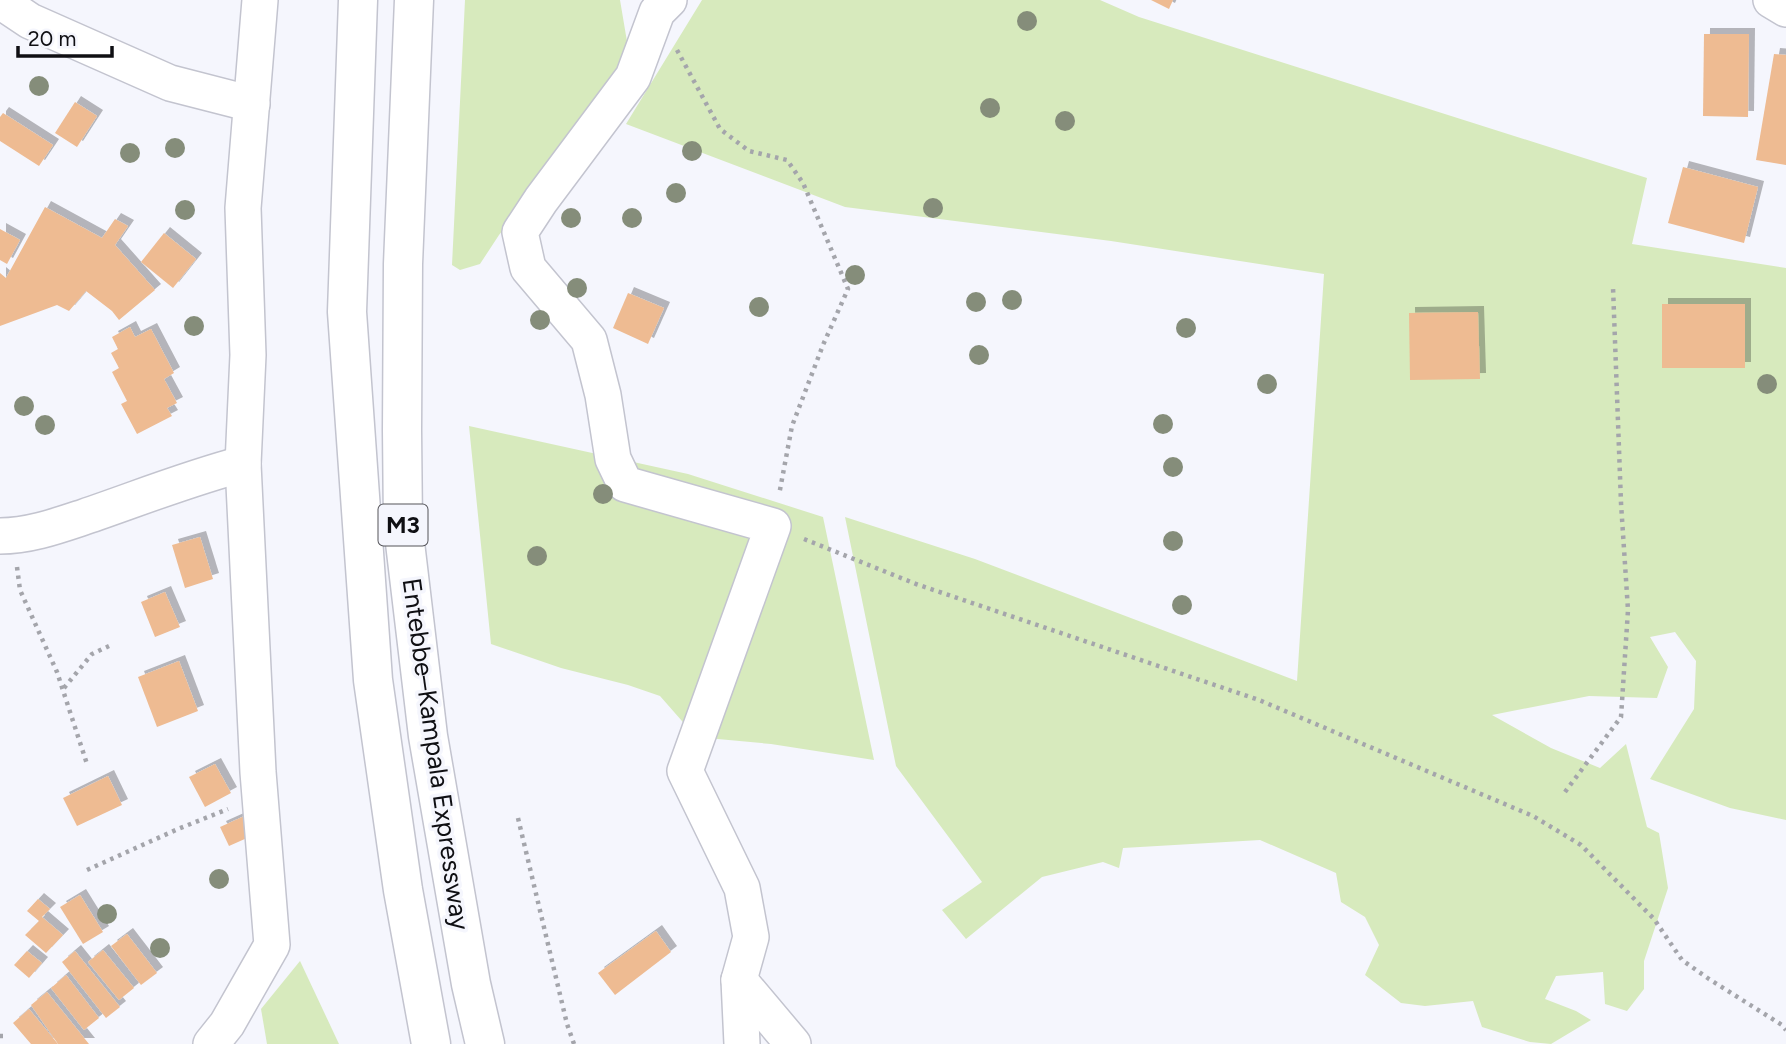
<svg xmlns="http://www.w3.org/2000/svg" width="1786" height="1044" viewBox="0 0 1786 1044" font-family="Figtree,sans-serif">
	<defs>
		<filter id="shadow"><feDropShadow dx="6" dy="-6" stdDeviation="0" flood-color="#0004"/></filter>
	</defs>
	<rect width="100%" height="100%" fill="#f5f6fd"/>
	<g fill="#d7eabd">
		<polygon points="465,0 620,0 633,77 555,162 499,235 480,264 460,270 452,265"/>
		<polygon points="702,0 1100,0 1139,17 1647,178 1632,244 1786,268 1786,820 1730,808 1650,779 1694,709 1696,661 1675,632 1650,637 1668,667 1657,698 1589,696 1492,715 1551,748 1600,768 1626,744 1647,827 1659,833 1668,888 1644,961 1644,989 1627,1011 1605,1004 1603,972 1556,976 1545,999 1576,1011 1591,1020 1551,1044 1530,1042 1482,1027 1473,1001 1425,1006 1401,1003 1365,975 1379,945 1365,917 1341,902 1336,873 1260,840 1123,848 1119,868 1103,862 1042,877 966,939 942,910 982,882 896,766 845,517 975,559 1297,681 1324,274 1111,241 845,207 626,124"/>
		<polygon points="469,426 688,474 823,517 874,760 771,744 696,737 660,696 628,685 561,668 491,644"/>
		<polygon points="300,961 339,1044 267,1044 261,1009"/>
	</g>
	<g fill="#eebb92" filter="url(#shadow)">
		<polygon points="1151,0 1173,0 1169,9"/>
		<polygon points="1704,34 1749,34 1748,117 1703,116"/>
		<polygon points="1774,54 1786,55 1786,165 1756,160"/>
		<polygon points="75,102 97,116 77,147 55,133"/>
		<polygon points="3,113 53,145 39,166 0,141 0,117"/>
		<polygon points="1683,167 1758,187 1744,243 1668,223"/>
		<polygon points="45,207 102,238 115,219 128,226 115,245 155,290 119,320 112,311 86,291 69,311 57,305 0,326 0,273 6,278"/>
		<polygon points="0,229 20,240 7,264 0,260"/>
		<polygon points="164,233 196,259 173,288 141,262"/>
		<polygon points="628,293 664,308 648,344 613,328"/>
		<rect x="1662" y="304" width="83" height="64"/>
		<polygon points="1478,312 1480,379 1410,380 1409,313"/>
		<polygon points="130,327 135,337 151,329 174,373 164,379 177,403 167,408 172,416 137,434 121,404 127,401 112,372 119,368 111,353 118,349 112,337"/>
		<polygon points="200,537 213,579 185,588 172,545"/>
		<polygon points="165,592 180,627 155,637 141,602"/>
		<polygon points="179,661 198,711 157,727 138,677"/>
		<polygon points="215,764 231,793 205,807 189,777"/>
		<polygon points="108,776 122,805 77,826 63,798"/>
		<polygon points="249,814 258,833 229,846 220,827"/>
		<polygon points="80,895 103,932 83,944 60,907"/>
		<polygon points="38,899 50,909 42,917 63,935 46,953 25,935 39,921 27,911"/>
		<polygon points="656,931 671,952 615,995 598,973"/>
		<polygon points="127,934 157,973 141,985 111,946"/>
		<polygon points="103,950 134,988 119,1000 88,962"/>
		<polygon points="27,951 42,963 29,978 14,965"/>
		<polygon points="75,951 120,1007 106,1018 62,962"/>
		<polygon points="66,975 99,1018 84,1030 51,988"/>
		<polygon points="47,992 89,1044 58,1044 31,1005"/>
		<polygon points="29,1009 58,1044 31,1044 13,1023"/>
	</g>
	<g fill="none" stroke-linecap="round" stroke-linejoin="round">
		<defs>
			<g id="minor">
				<polyline points="669,0 657,12 633,77 541,200 520,232 528,268 589,340 603,395 613,459 625,484 773,526 685,771 742,888 751,937 739,980 742,1044"/>
				<polyline points="1771,0 1786,9"/>
				<polyline points="0,1 30,21 170,83 252,104"/>
				<path d="M0,536c29,0 57,-10 84,-19 53,-18 105,-39 159,-53"/>
				<polyline points="739,980 793,1044"/>
				<polyline points="211,1044 227,1024 272,945 258,772 243,464 248,355 243,208 260,0"/>
			</g>
			<g id="highway">
				<polyline points="358,0 347,312 373,680 403,890 431,1044"/>
				<polyline points="414,0 403,264 402,430 403,526 428,736 471,984 485,1044"/>
			</g>
		</defs>
		<use href="#minor" stroke="#c3c4cf" stroke-width="38"/>
		<use href="#highway" stroke="#c3c4cf" stroke-width="41"/>
		<g stroke="#a4a5ab" stroke-width="4.5" stroke-dasharray="3.5 5" stroke-linecap="butt">
			<polyline points="677,50 720,129 749,151 787,160 803,183 848,289 823,345 792,426 779,495"/>
			<polyline points="804,539 916,584 1259,700 1533,816 1581,845 1654,919 1682,960 1709,979 1782,1025 1786,1030"/>
			<polyline points="17,567 20,590 57,672 87,764"/>
			<polyline points="64,688 92,654 109,646"/>
			<polyline points="1565,792 1621,717 1628,610 1621,503 1613,287"/>
			<polyline points="518,818 567,1024 574,1044"/>
			<polyline points="87,870 178,829 228,809"/>
			<polyline points="0,1036 3,1036"/>
		</g>
		<use href="#minor" stroke="#fff" stroke-width="35"/>
		<use href="#highway" stroke="#fff" stroke-width="38"/>
	</g>
	<g fill="#858d7a">
		<circle cx="1027" cy="21" r="10"/>
		<circle cx="39" cy="86" r="10"/>
		<circle cx="990" cy="108" r="10"/>
		<circle cx="1065" cy="121" r="10"/>
		<circle cx="175" cy="148" r="10"/>
		<circle cx="692" cy="151" r="10"/>
		<circle cx="130" cy="153" r="10"/>
		<circle cx="676" cy="193" r="10"/>
		<circle cx="933" cy="208" r="10"/>
		<circle cx="185" cy="210" r="10"/>
		<circle cx="571" cy="218" r="10"/>
		<circle cx="632" cy="218" r="10"/>
		<circle cx="855" cy="275" r="10"/>
		<circle cx="577" cy="288" r="10"/>
		<circle cx="1012" cy="300" r="10"/>
		<circle cx="976" cy="302" r="10"/>
		<circle cx="759" cy="307" r="10"/>
		<circle cx="540" cy="320" r="10"/>
		<circle cx="194" cy="326" r="10"/>
		<circle cx="1186" cy="328" r="10"/>
		<circle cx="979" cy="355" r="10"/>
		<circle cx="1267" cy="384" r="10"/>
		<circle cx="1767" cy="384" r="10"/>
		<circle cx="24" cy="406" r="10"/>
		<circle cx="1163" cy="424" r="10"/>
		<circle cx="45" cy="425" r="10"/>
		<circle cx="1173" cy="467" r="10"/>
		<circle cx="603" cy="494" r="10"/>
		<circle cx="1173" cy="541" r="10"/>
		<circle cx="537" cy="556" r="10"/>
		<circle cx="1182" cy="605" r="10"/>
		<circle cx="219" cy="879" r="10"/>
		<circle cx="107" cy="914" r="10"/>
		<circle cx="160" cy="948" r="10"/>
	</g>
	<g text-anchor="middle" stroke-width="7" stroke-linejoin="round" paint-order="stroke">
		<rect fill="#f5f6fd" stroke="#545459" stroke-width="2" x="378.5" y="504.5" width="49" height="41" rx="5"/>
		<g font-size="24" font-weight="bold" fill="#0f0f13">
			<text x="403" y="533">M3</text>
		</g>
		<g font-size="26" fill="#0f0f13" stroke="#f5f6fd">
			<text transform="translate(436 754) rotate(82)" y="9">Entebbe–Kampala Expressway</text>
		</g>
	</g>
	<path d="M18 46v10h94v-10" fill="none" stroke="#0f0f13" stroke-width="3.5"/>
	<text x="28" y="46" font-size="21" fill="#0f0f13" stroke="#f5f6fd" stroke-width="5" paint-order="stroke">20 m</text>
</svg>
